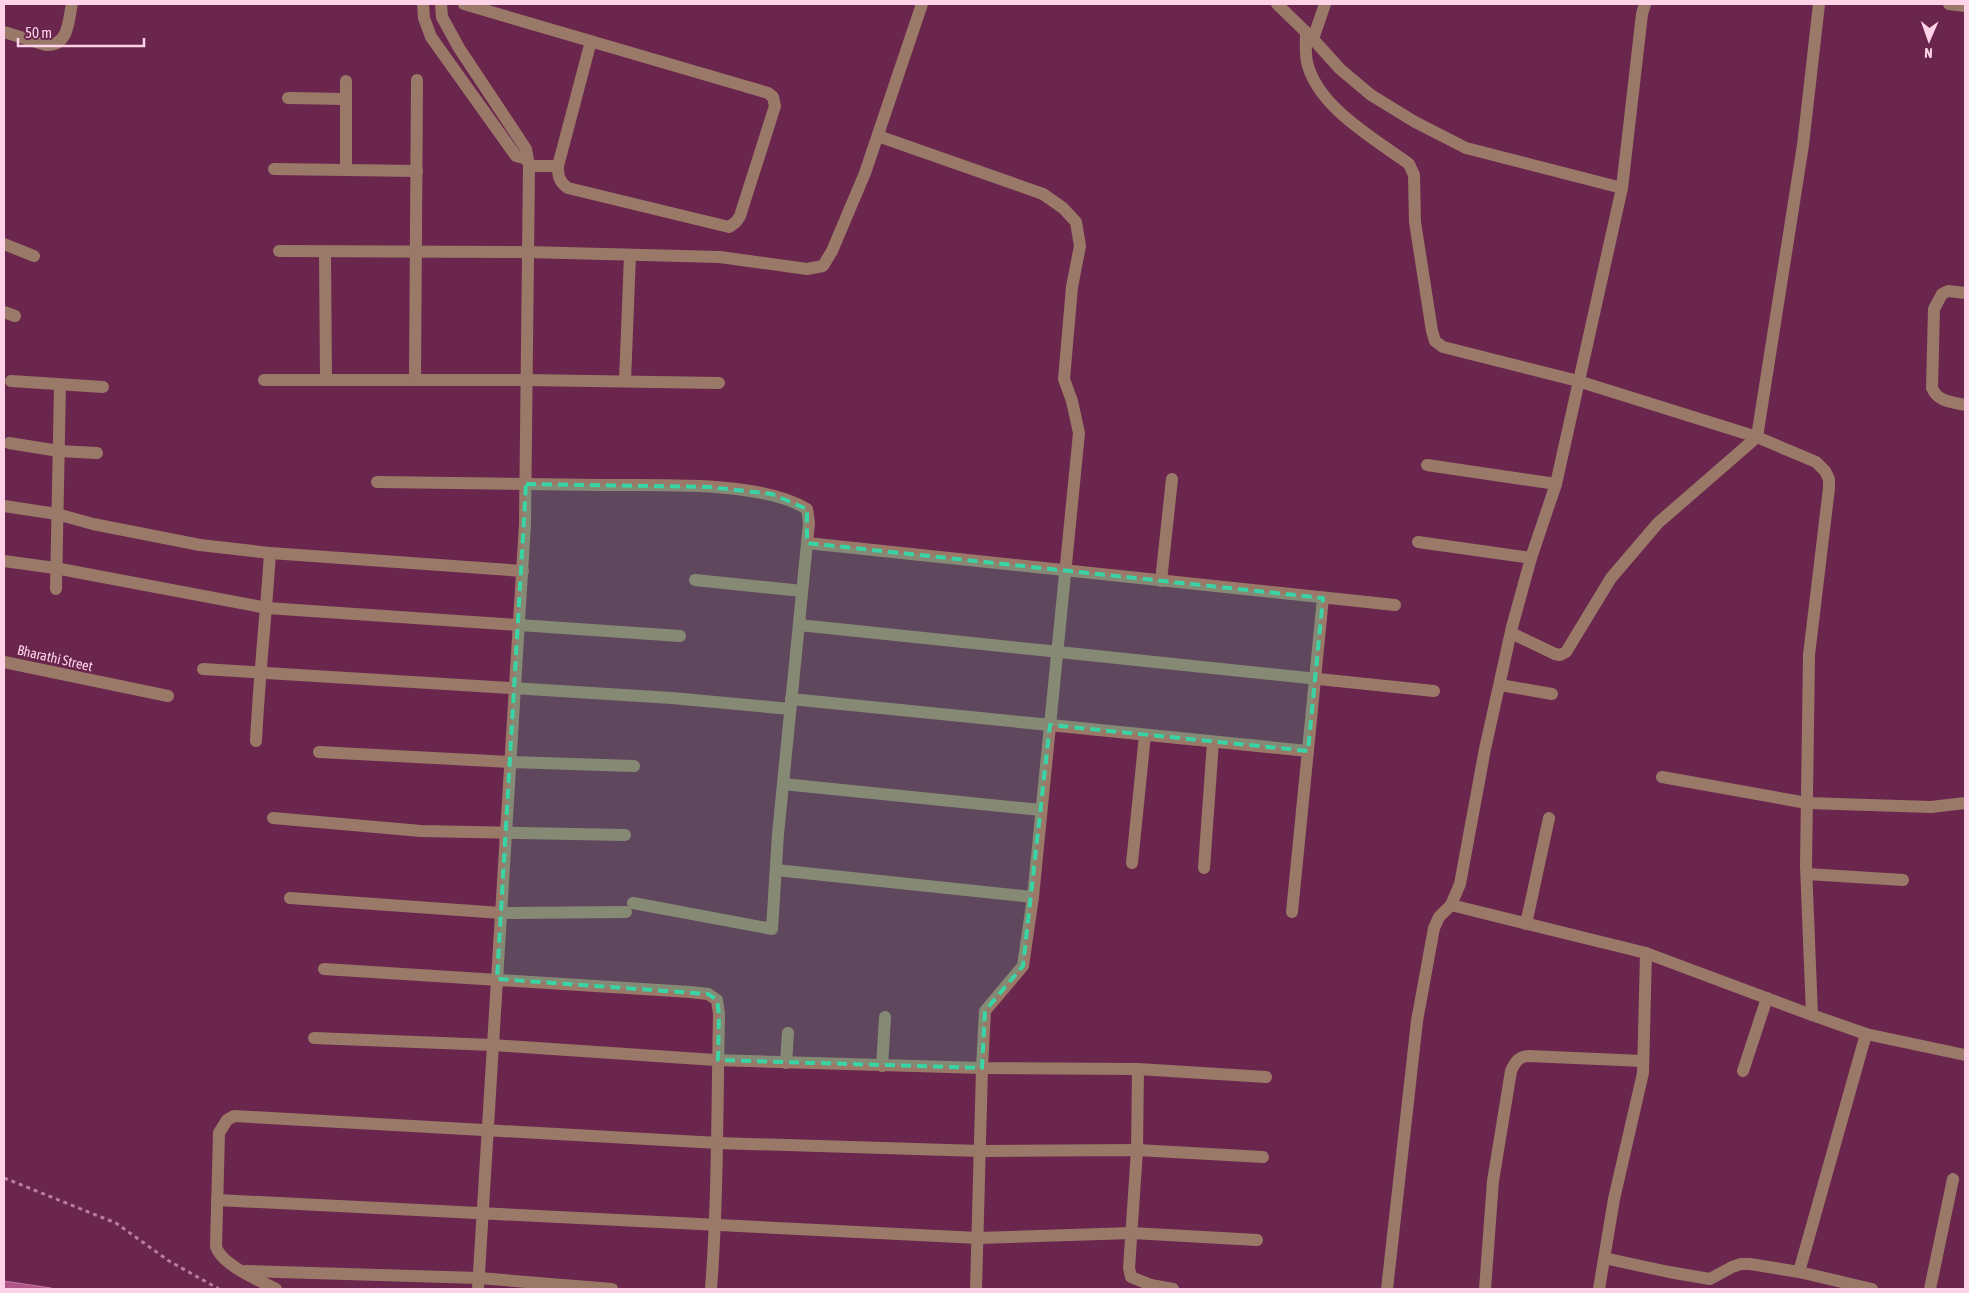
<svg xmlns="http://www.w3.org/2000/svg" width="1969" height="1293" viewBox="0 0 1969 1293" font-family="'Asap Condensed',sans-serif">
	<rect width="100%" height="100%" fill="#6a264d"/>
	<polygon fill="#b05688" stroke="#c77ca5" points="4,1281 51,1288 53,1289 4,1289"/>
	<g fill="none" stroke-linecap="round" stroke-linejoin="round">
		<polyline stroke="#b77f9d" stroke-width="3" stroke-dasharray="4 4" stroke-linecap="butt" points="4,1178 116,1223 169,1261 219,1289"/>
		<g stroke="#9a7968" stroke-width="12">
			<polyline points="423,4 424,18 431,37 516,156 527,159"/>
			<polyline points="441,4 442,17 459,48 526,149 529,166 525,524 478,1289"/>
			<path d="M464,4l304,89 5,4 2,9 -35,110 -4,6 -7,5 -161,-39c-9,-6 -10,-12 -10,-22l33,-125"/>
			<polyline points="1277,4 1313,39 1340,69 1371,95 1415,122 1466,148 1622,188 1642,14 1645,4"/>
			<polyline points="1949,4 1965,6"/>
			<path d="M4,32l42,13c23,1 22,-24 26,-41"/>
			<path d="M1306,32c0,10 -1,21 1,30 10,45 68,77 102,102l5,11 1,47 17,109 3,10 8,6 135,34 179,56 59,25 9,9 4,8v9l-20,167 -3,211 6,149"/>
			<polyline points="1313,39 1325,4"/>
			<polyline points="288,98 346,99"/>
			<polyline points="878,136 1043,194 1063,208 1076,222 1080,246 1072,287 1064,379 1072,401 1079,433 1033,897 1023,966 985,1011 982,1068 976,1289"/>
			<polyline points="529,166 558,166"/>
			<polyline points="274,169 417,171"/>
			<polyline points="346,170 346,81"/>
			<polyline points="1622,188 1556,484 1531,558 1512,627 1485,749 1460,884 1451,905 1646,953 1812,1015 1866,1034 1965,1055"/>
			<polyline points="4,244 34,256"/>
			<polyline points="279,251 527,252 720,257 807,269 823,266 832,251 865,173 922,4"/>
			<polyline points="325,252 326,380"/>
			<path d="M1965,293l-17,-2 -6,3 -8,15 -2,79c6,14 20,14 33,17"/>
			<polyline points="4,312 15,316"/>
			<polyline points="264,380 527,380 719,383"/>
			<polyline points="415,380 417,80"/>
			<polyline points="11,381 103,387"/>
			<polyline points="625,381 630,255"/>
			<polyline points="9,443 59,451 97,453"/>
			<polyline points="1427,465 1556,484"/>
			<path d="M377,482c75,1 150,2 224,3 56,1 159,-5 206,24l2,14 -31,311 -6,95 -139,-26"/>
			<polyline points="4,506 57,514 93,524 200,545 270,553 523,571"/>
			<polyline points="1418,542 1531,558"/>
			<polyline points="807,543 1395,605"/>
			<polyline points="4,561 55,568 267,608 680,636"/>
			<polyline points="695,580 802,591"/>
			<polyline points="1161,581 1172,479"/>
			<polyline points="56,589 60,385"/>
			<polyline points="799,625 1434,691"/>
			<polyline points="1511,633 1555,654 1560,655 1566,652 1611,578 1658,523 1757,437 1803,145 1819,4"/>
			<polyline points="4,662 168,696"/>
			<polyline points="203,669 672,698 790,709"/>
			<polyline points="1500,685 1552,694"/>
			<polyline points="791,699 1308,751"/>
			<path d="M256,741c3,-63 10,-125 14,-188"/>
			<polyline points="319,752 511,762 634,766"/>
			<polyline points="1662,777 1807,803 1931,807 1965,803"/>
			<polyline points="783,784 1041,810"/>
			<polyline points="273,818 421,831 625,835"/>
			<polyline points="1132,863 1145,735"/>
			<polyline points="1204,868 1213,742"/>
			<polyline points="776,870 1033,897"/>
			<polyline points="1807,874 1903,880"/>
			<polyline points="290,898 501,913 626,912"/>
			<polyline points="1292,912 1323,598"/>
			<polyline points="1526,924 1549,818"/>
			<path d="M324,969l366,23 18,2 9,6 2,14c-2,92 -1,183 -8,275"/>
			<polyline points="314,1038 493,1045 715,1060 982,1068 1138,1069 1266,1077"/>
			<polyline points="786,1063 788,1033"/>
			<polyline points="882,1066 885,1017"/>
			<polyline points="1138,1069 1137,1150 1129,1268 1131,1277 1151,1285 1173,1289"/>
			<polyline points="1743,1071 1767,998"/>
			<polyline points="217,1200 978,1238 1132,1233 1257,1240"/>
			<polyline points="1604,1258 1669,1272 1710,1279 1732,1267 1741,1264 1750,1264 1799,1272 1872,1289"/>
			<polyline points="246,1271 479,1278 612,1289"/>
			<polyline points="1799,1272 1866,1034"/>
			<path d="M276,1289c-16,-8 -56,-25 -60,-43l3,-113 8,-13 7,-4 484,27 262,8 157,-1 126,7"/>
			<polyline points="1387,1289 1417,1021 1434,928 1439,917 1451,905"/>
			<path d="M1485,1289l8,-108 18,-110c4,-9 8,-15 18,-15l114,5"/>
			<polyline points="1599,1289 1614,1199 1643,1073 1646,953"/>
			<polyline points="1930,1289 1953,1179"/>
		</g>
	</g>
	<path fill="#39d4a5" fill-opacity="0.2" stroke="#39d4a5" stroke-width="4" stroke-dasharray="10 6" stroke-linejoin="round" d="M526,484l184,3 62,7 35,15v34l516,55 -15,153 -258,-26 -27,241 -38,45 -3,57 -264,-8 1,-46 -2,-14 -9,-6 -211,-15z"/>
	<g text-anchor="middle" stroke-width="4.5" stroke-linejoin="round" paint-order="stroke">
		<g font-size="14" fill="#fed3e8" stroke="#6a264d">
			<text transform="translate(55 658) rotate(13)" y="5">Bharathi Street</text>
		</g>
	</g>
	<rect width="1969" height="1293" fill="none" stroke="#fed3e8" stroke-width="10"/>
	<g transform="translate(1929 40) rotate(182)" stroke="#6a264d" stroke-width="4" paint-order="stroke">
	<path d="M0-4L9 19L0 12L-9 19Z" fill="#fed3e8"/>
	<text y="-8" font-size="14" font-weight="bold" text-anchor="middle" fill="#fed3e8">N</text>
	</g>
	<path d="M18 38v8h126v-8" fill="none" stroke="#fed3e8" stroke-width="2.5"/>
	<text x="25" y="38" font-size="15" fill="#fed3e8" stroke="#6a264d" stroke-width="4" paint-order="stroke">50 m</text>
</svg>
